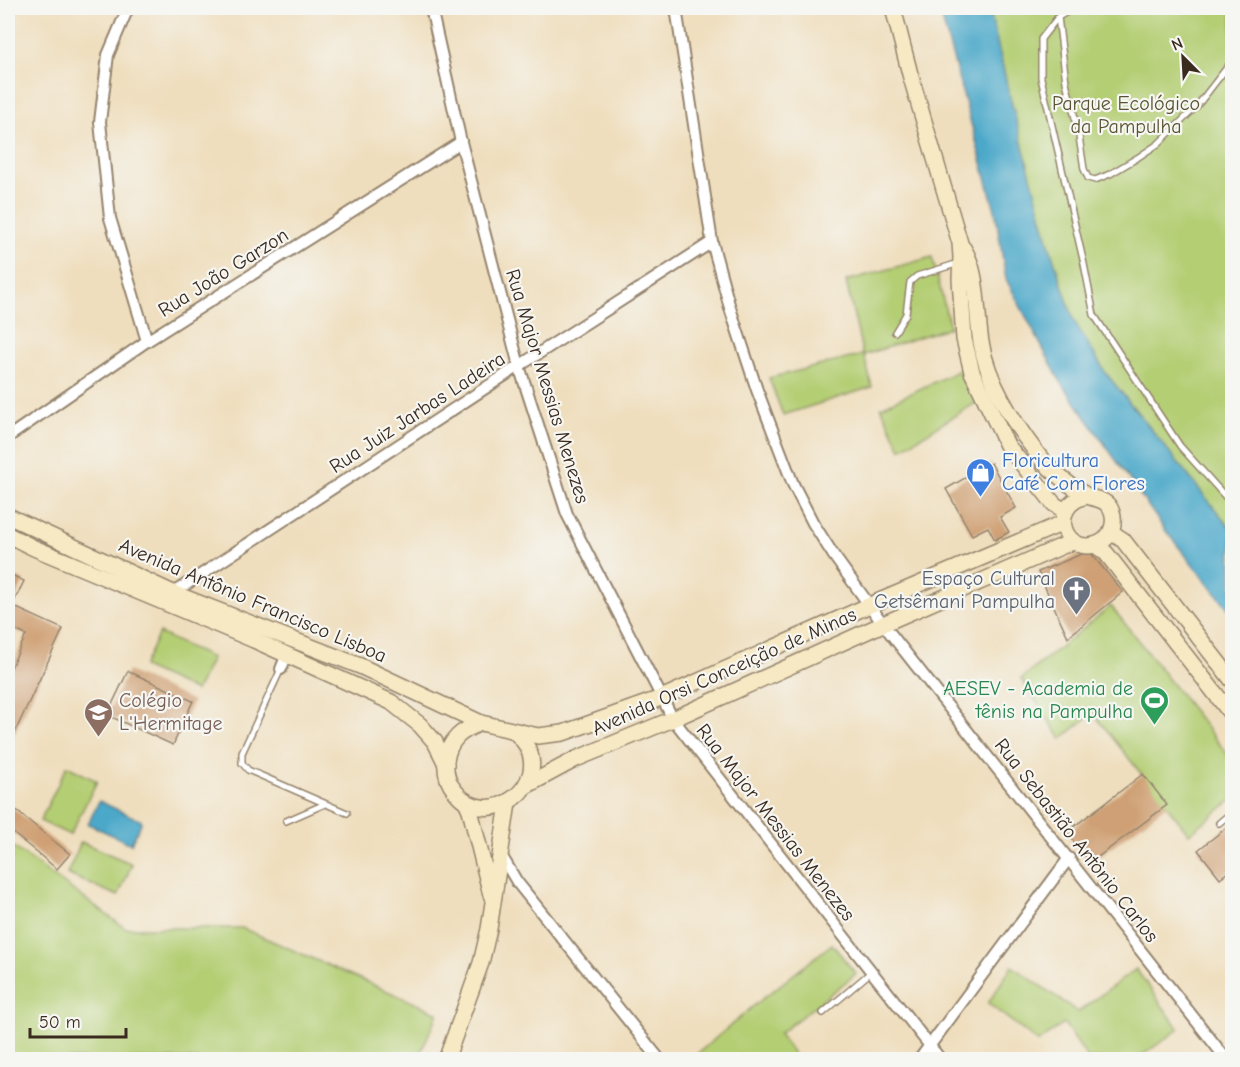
<svg xmlns="http://www.w3.org/2000/svg" width="1240" height="1067" viewBox="0 0 1240 1067" font-family="'Comic Neue',sans-serif">
	<rect width="100%" height="100%" fill="#f6f6f2"/>
	<filter id="ink" filterUnits="userSpaceOnUse"><feTurbulence type="fractalNoise" baseFrequency=".0167" numOctaves="2"/><feDisplacementMap in="SourceGraphic" scale="12" xChannelSelector="R" yChannelSelector="G"/><feConvolveMatrix kernelMatrix="1 2 1 2 8 2 1 2 1" color-interpolation-filters="sRGB"/></filter>
	<filter id="wash" filterUnits="userSpaceOnUse"><feTurbulence type="fractalNoise" baseFrequency=".008" numOctaves="4" result="noise"/><feDisplacementMap in="SourceGraphic" scale="24" xChannelSelector="R" yChannelSelector="G"/><feGaussianBlur stdDeviation="1.35" result="paint"/><feColorMatrix in="noise" values="0 0 0 0 0 0 0 0 0 0 0 0 0 0 0 0 0 1.4 0 .05"/><feComposite in="paint" operator="in"/></filter>
	<g filter="url(#wash)">
		<rect width="100%" height="100%" fill="#efdebd"/>
		<g fill="#b4ce73" stroke="#787c48" stroke-width="1.5">
			<polygon points="989,8 1232,8 1232,530 1105,372 1074,321 1050,248 1010,97"/>
			<polygon points="932,257 950,327 864,355 872,387 783,415 769,378 863,355 846,281"/>
			<polygon points="964,368 979,401 901,449 881,407"/>
			<polygon points="1111,606 1232,760 1232,800 1189,834 1093,713 1061,739 1021,679"/>
			<polygon points="159,633 212,658 196,691 143,667"/>
			<polygon points="67,766 97,781 70,835 40,821"/>
			<polygon points="81,842 132,864 118,896 67,874"/>
			<polygon points="8,843 125,928 242,928 438,1013 418,1059 8,1059"/>
			<polygon points="832,944 856,974 779,1034 797,1059 691,1059 756,1004"/>
			<polygon points="1012,966 1078,1012 1136,969 1179,1029 1137,1059 1088,1059 1064,1023 1038,1042 988,1003"/>
		</g>
		<g fill="#4ba8c9" stroke="#436974" stroke-width="1.5">
			<polygon points="939,8 989,8 1010,97 1050,248 1074,321 1105,372 1232,530 1232,613 1165,530 1059,379 1006,279 995,210"/>
			<polygon points="99,801 142,821 131,844 88,824"/>
		</g>
		<g id="blocks">
			<g fill="#cfa074">
				<polygon points="991,463 1016,508 1000,517 1009,532 995,540 988,527 972,535 946,489"/>
				<polygon points="1089,551 1123,592 1068,637 1038,572"/>
				<polygon points="8,573 24,581 12,606 63,629 8,747 8,674 26,635 8,627"/>
				<polygon points="128,671 193,701 173,745 107,715"/>
				<polygon points="1143,774 1167,805 1090,863 1067,832"/>
				<polygon points="8,804 70,854 57,869 8,829"/>
				<polygon points="1232,823 1232,869 1220,878 1198,850"/>
			</g>
		</g>
	</g>
	<g filter="url(#ink)">
		<use href="#blocks" fill-opacity="0" stroke="#95846e" stroke-width="1.5"/>
		<g fill="none" stroke-linecap="round" stroke-linejoin="round">
			<defs>
				<g id="lane">
					<polyline points="1074,8 1058,17 1066,82 1078,130 1084,169 1088,178 1095,180 1110,174 1137,158 1158,144 1197,106 1232,61"/>
					<polyline points="432,11 442,8"/>
					<polyline points="1058,17 1041,39 1041,78 1084,264 1094,315 1180,446 1232,504"/>
					<polyline points="895,332 906,314 910,282 917,276 959,263"/>
					<polyline points="281,669 242,753 242,763 248,770 347,813"/>
					<polyline points="286,821 325,804"/>
					<polyline points="1219,823 1232,812"/>
					<polyline points="823,1013 871,972"/>
				</g>
				<g id="street">
					<polyline points="128,8 108,55 100,122 110,218 147,341"/>
					<polyline points="431,8 461,142 519,366 567,514 673,719 941,1060"/>
					<polyline points="676,8 712,242 730,308 757,390 793,484 813,523 834,556 883,624 1227,1060"/>
					<polyline points="8,437 147,341 461,142"/>
					<polyline points="173,593 519,366 712,242"/>
					<polyline points="281,669 287,654"/>
					<polyline points="501,855 517,882 660,1060"/>
					<polyline points="919,1060 1069,858"/>
				</g>
				<g id="secondary">
					<polyline points="893,8 910,74 960,243 961,257 960,279 964,339 972,372 1007,445 1054,504 1065,511"/>
					<path d="M963,248c16,24 13,66 18,94 6,38 32,80 55,110 12,17 30,31 48,42 8,6 17,3 24,11 11,14 4,36 -14,40 -31,8 -46,-39 -8,-49"/>
					<polyline points="8,516 173,593 360,666 481,723 538,736 563,733 661,698 870,605 1063,523"/>
					<polyline points="1111,532 1123,540 1232,680"/>
					<polyline points="8,535 34,548 254,640 391,702 420,725 435,742 446,764"/>
					<polyline points="1095,545 1106,553 1232,715"/>
					<path d="M481,723c-19,7 -32,16 -35,38 -1,11 2,22 9,30 33,43 99,-7 69,-49 -3,-4 -6,-7 -10,-11"/>
					<polyline points="526,786 576,759 673,719 883,624 1067,544 1074,542"/>
					<polyline points="466,801 470,810 491,895"/>
					<polyline points="446,1060 481,963 489,929 508,803"/>
				</g>
			</defs>
			<use href="#lane" stroke="#95846e" stroke-width="8"/>
			<use href="#street" stroke="#95846e" stroke-width="14"/>
			<use href="#secondary" stroke="#95846e" stroke-width="18"/>
			<use href="#lane" stroke="#fff" stroke-width="5"/>
			<use href="#street" stroke="#fff" stroke-width="10"/>
			<use href="#secondary" stroke="#f6e9c3" stroke-width="15"/>
		</g>
	</g>
	<defs>
		<symbol id="shop-pin" viewBox="-11 -11 22 30"><path d="M0 17L-7.5 6A9.5 9.5 0 1 1 7.5 6Z" fill="#3f7fe0" stroke="#f6f6f2"/><path d="M-5-2.5h2.3a2.7 3.5 0 0 1 5.4 0H5L5.5 6h-11ZM-1.5-2.5h3a1.5 2.3 0 0 0-3 0Z" fill="#fff"/></symbol>
		<symbol id="church-pin" viewBox="-11 -11 22 30"><path d="M0 17L-7.5 6A9.5 9.5 0 1 1 7.5 6Z" fill="#6b7280" stroke="#f6f6f2"/><path d="M-1.2-6h2.4v3.5h3.3v2.4h-3.3V6h-2.4V-.1h-3.3v-2.4h3.3Z" fill="#fff"/></symbol>
		<symbol id="stadium-pin" viewBox="-11 -11 22 30"><path d="M0 17L-7.5 6A9.5 9.5 0 1 1 7.5 6Z" fill="#2e9e5b" stroke="#f6f6f2"/><path d="M0-5a6.5 5 0 1 0 0 10a6.5 5 0 1 0 0-10ZM-3.5-1.8h7v3.6h-7Z" fill="#fff"/></symbol>
		<symbol id="school-pin" viewBox="-11 -11 22 30"><path d="M0 17L-7.5 6A9.5 9.5 0 1 1 7.5 6Z" fill="#8d6e63" stroke="#f6f6f2"/><path d="M0-5L7-2L0 1L-7-2ZM-4 1L0 2.5L4 1V4Q0 6-4 4Z" fill="#fff"/></symbol>
	</defs>
	<g fill-rule="evenodd">
		<use href="#shop-pin" x="964" y="456" width="33" height="45"/>
		<use href="#church-pin" x="1060" y="574" width="33" height="45"/>
		<use href="#stadium-pin" x="1138" y="684" width="33" height="45"/>
		<use href="#school-pin" x="82" y="696" width="33" height="45"/>
	</g>
	<g text-anchor="middle" stroke-width="4.5" stroke-linejoin="round" paint-order="stroke">
		<g font-size="20" fill="#595333" stroke="#f6f6f2">
			<text x="1126" y="110">Parque Ecológico<tspan x="1126" dy="23">da Pampulha</tspan></text>
		</g>
		<g font-size="20" fill="#3b2a1e" stroke="#f6f6f2">
			<text transform="translate(223 272) rotate(-32)" y="7">Rua João Garzon</text>
			<text transform="translate(548 386) rotate(73)" y="7">Rua Major Messias Menezes</text>
			<text transform="translate(417 412) rotate(-33)" y="7">Rua Juiz Jarbas Ladeira</text>
			<text transform="translate(253 600) rotate(23)" y="7">Avenida Antônio Francisco Lisboa</text>
			<text transform="translate(724 671) rotate(-24)" y="7">Avenida Orsi Conceição de Minas</text>
			<text transform="translate(776 822) rotate(52)" y="7">Rua Major Messias Menezes</text>
			<text transform="translate(1077 840) rotate(52)" y="7">Rua Sebastião Antônio Carlos</text>
		</g>
		<g font-size="20" fill="#366cbe" stroke="#f6f6f2" text-anchor="start">
			<text x="1002" y="467">Floricultura<tspan x="1002" dy="23">Café Com Flores</tspan></text>
		</g>
		<g font-size="20" fill="#5b616d" stroke="#f6f6f2" text-anchor="end">
			<text x="1055" y="585">Espaço Cultural<tspan x="1055" dy="23">Getsêmani Pampulha</tspan></text>
		</g>
		<g font-size="20" fill="#27864d" stroke="#f6f6f2" text-anchor="end">
			<text x="1133" y="695">AESEV - Academia de<tspan x="1133" dy="23">tênis na Pampulha</tspan></text>
		</g>
		<g font-size="20" fill="#785e54" stroke="#f6f6f2" text-anchor="start">
			<text x="119" y="707">Colégio<tspan x="119" dy="23">L'Hermitage</tspan></text>
		</g>
	</g>
	<rect width="1240" height="1067" fill="none" stroke="#f6f6f2" stroke-width="30"/>
	<g transform="translate(1183 57) rotate(336)" stroke="#f6f6f2" stroke-width="4.5" paint-order="stroke">
	<path d="M0-4.5L10 22L0 15L-10 22Z" fill="#3b2a1e"/>
	<text y="-9" font-size="16" font-weight="bold" text-anchor="middle" fill="#3b2a1e">N</text>
	</g>
	<path d="M30 1028v9h96v-9" fill="none" stroke="#3b2a1e" stroke-width="3"/>
	<text x="39" y="1028" font-size="18" fill="#3b2a1e" stroke="#f6f6f2" stroke-width="4.5" paint-order="stroke">50 m</text>
</svg>
